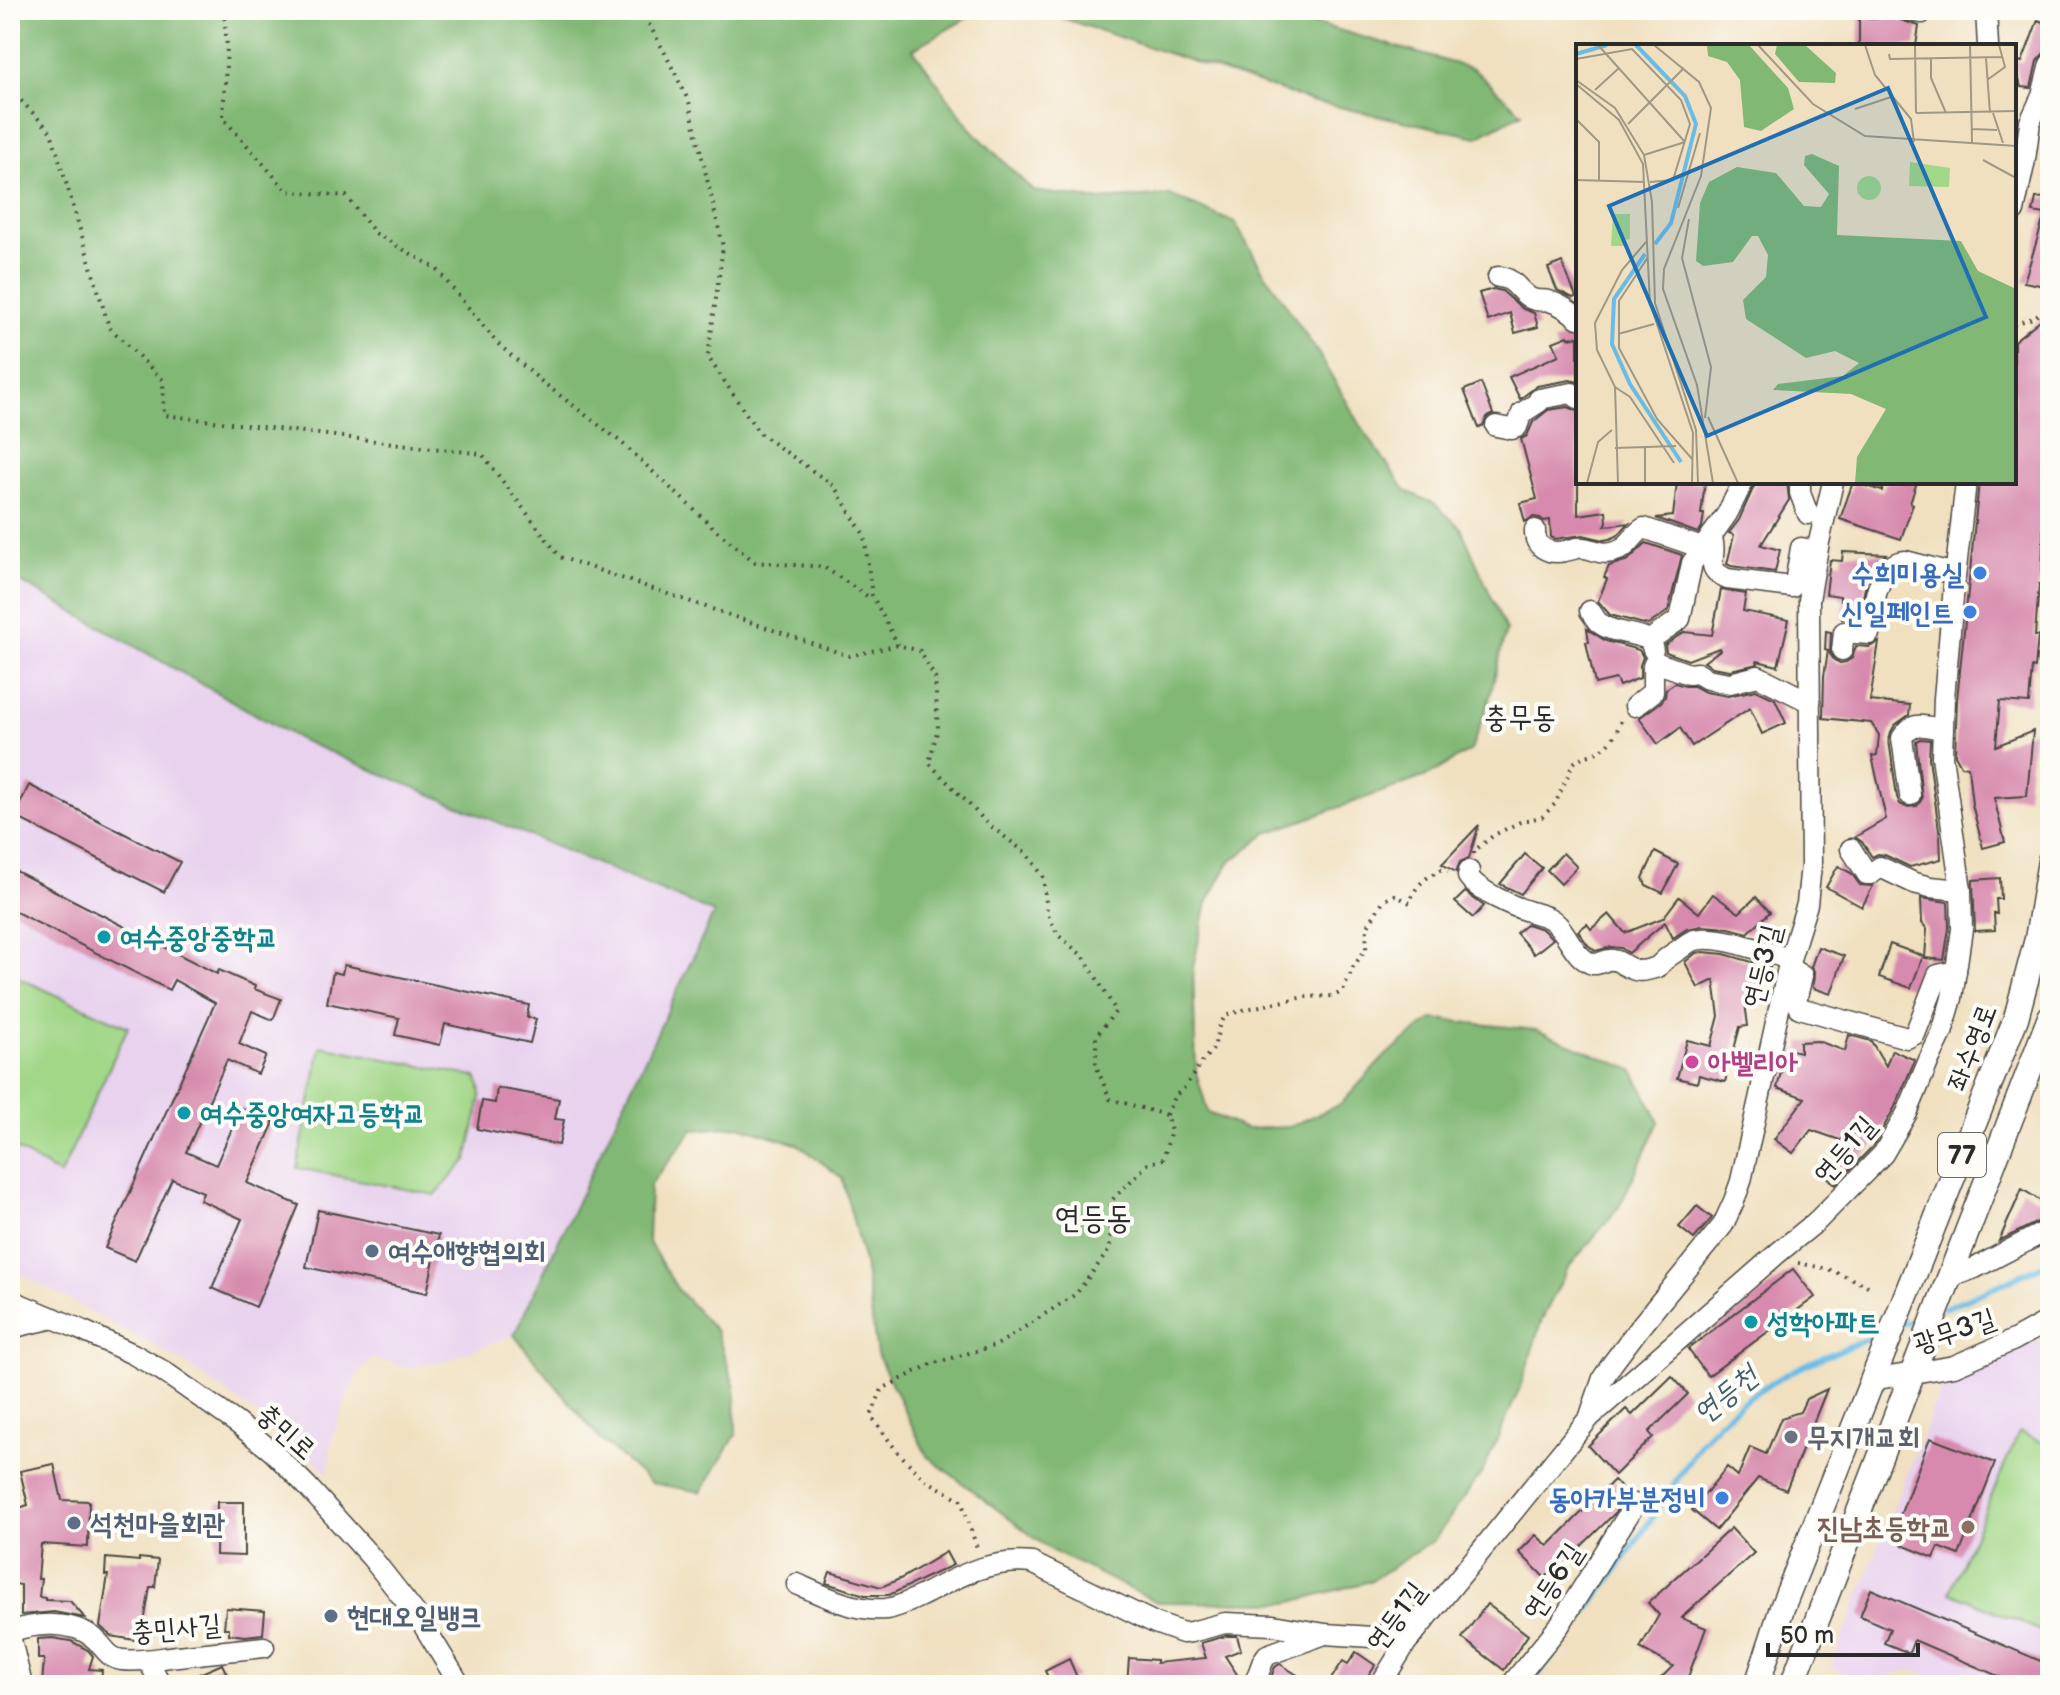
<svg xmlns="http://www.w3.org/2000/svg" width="2060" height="1695" viewBox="0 0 2060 1695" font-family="'Balsamiq Sans','Poor Story',sans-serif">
	<rect width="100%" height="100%" fill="#fdfcf7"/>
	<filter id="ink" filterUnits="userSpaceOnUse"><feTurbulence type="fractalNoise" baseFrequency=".0125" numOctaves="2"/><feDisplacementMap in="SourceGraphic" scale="16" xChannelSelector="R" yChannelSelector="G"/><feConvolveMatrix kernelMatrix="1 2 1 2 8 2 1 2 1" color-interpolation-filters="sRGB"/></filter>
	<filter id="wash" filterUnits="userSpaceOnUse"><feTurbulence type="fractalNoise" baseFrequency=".006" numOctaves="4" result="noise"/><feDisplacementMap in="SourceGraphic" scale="32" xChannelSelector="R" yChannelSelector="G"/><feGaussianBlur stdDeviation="1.8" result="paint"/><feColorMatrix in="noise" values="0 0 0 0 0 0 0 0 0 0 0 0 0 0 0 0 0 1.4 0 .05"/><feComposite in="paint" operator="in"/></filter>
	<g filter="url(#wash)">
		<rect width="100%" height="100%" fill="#f0e0c0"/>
		<g fill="#e8d2ee">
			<polygon points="10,576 301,740 714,913 514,1335 439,1363 409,1367 372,1359 358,1374 349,1392 332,1440 328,1474 293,1440 183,1362 10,1268"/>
			<polygon points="2050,1335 2050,1685 1938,1685 1939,1681 1912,1670 1863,1682 1831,1668 1941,1387"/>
		</g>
		<g fill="#a2d788" stroke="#66815a" stroke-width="2">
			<polygon points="10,974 128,1027 60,1175 10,1145"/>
			<polygon points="321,1046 476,1077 480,1086 481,1097 467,1160 435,1195 297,1168"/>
			<polygon points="2019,1432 2050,1446 2050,1635 1950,1592"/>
		</g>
		<polygon fill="#81b874" stroke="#567250" stroke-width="2" points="10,10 1269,10 1473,69 1522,113 1477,137 1311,101 1050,14 971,16 913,49 970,128 1033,191 1100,200 1170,195 1235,223 1262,269 1318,353 1364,431 1406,491 1435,504 1461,528 1506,630 1489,700 1471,750 1429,775 1267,833 1228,864 1207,903 1193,967 1196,1072 1208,1113 1246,1129 1289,1127 1341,1104 1386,1055 1433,1019 1536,1030 1633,1070 1659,1122 1619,1207 1568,1268 1542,1319 1520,1388 1483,1471 1434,1540 1370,1581 1288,1603 1157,1602 1052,1551 927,1456 877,1354 864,1263 842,1178 799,1145 740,1126 693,1130 650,1185 648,1241 678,1290 716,1331 735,1387 736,1435 701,1492 651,1483 600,1439 514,1335 714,913 301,740 10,576"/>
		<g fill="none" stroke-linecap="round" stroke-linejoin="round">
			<g stroke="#69bce5" stroke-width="6">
				<polyline points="1944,1308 1988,1290 2050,1262"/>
				<polyline points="1903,1324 1926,1315"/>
				<path d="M1529,1685c64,-77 118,-158 172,-243 51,-60 110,-80 181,-109"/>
			</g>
		</g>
		<g id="blocks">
			<g fill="#d78aad">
				<polygon points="1890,10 1895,10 1900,20 1919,26 1916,46 1859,46 1859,18 1889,18"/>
				<polygon points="2038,20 2050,25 2045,52 2037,61 2031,88 2021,87 2014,60 2022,62"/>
				<polygon points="2050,197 2050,287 2024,282 2045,214 2033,212 2036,198"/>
				<polygon points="1562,262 1576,297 1573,298 1557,290 1548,268"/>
				<polygon points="1493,289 1502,291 1523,309 1534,313 1538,327 1515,333 1510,313 1488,321 1479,293"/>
				<polygon points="2050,312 2048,455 2044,500 2042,584 2039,584 2035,636 2038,636 2035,668 2032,667 2029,703 2000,701 1996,746 2033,731 2027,796 1994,798 2005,842 1983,848 1972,804 1968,767 1961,766 1955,755 1957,700 1979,482 2014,482 2014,341"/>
				<polygon points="1568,336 1569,338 1578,336 1578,382 1570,380 1537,386 1520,399 1509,377 1559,355 1553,342"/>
				<polygon points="1481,383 1493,414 1487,417 1483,426 1479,428 1464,390"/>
				<polygon points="1568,407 1578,411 1578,515 1606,511 1607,522 1605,526 1629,523 1617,536 1610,539 1604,540 1583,535 1555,539 1551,537 1550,520 1544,521 1540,518 1533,517 1525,522 1520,503 1537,499 1521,439 1527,436 1533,422 1548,410"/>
				<polygon points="1677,482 1705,482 1701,514 1704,514 1702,527 1698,533 1656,518 1673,516"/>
				<polygon points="1756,482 1787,482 1789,500 1761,545 1780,550 1775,572 1731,566 1727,564 1734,535 1729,533 1739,520"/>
				<polygon points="1853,482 1882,491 1886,482 1917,482 1910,503 1913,504 1901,539 1840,519"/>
				<polygon points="1646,543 1682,555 1668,611 1648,625 1610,615 1598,601 1607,579 1604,577 1609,566 1628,560"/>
				<polygon points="1843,552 1886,554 1872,571 1869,570 1858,620 1842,619 1844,600 1840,600 1840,596 1826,594 1830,560 1842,561"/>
				<polygon points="1721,590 1746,594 1743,611 1789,620 1778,666 1757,661 1758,664 1730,670 1712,667 1704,662 1720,650 1719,648 1688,660 1666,652 1665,645 1684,632 1712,635"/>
				<polygon points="1587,629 1606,641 1639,650 1643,657 1640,665 1640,678 1619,686 1616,679 1595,684 1586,642 1589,642"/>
				<polygon points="1826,631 1831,632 1830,654 1834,660 1840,663 1846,662 1852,658 1856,646 1869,647 1879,642 1870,701 1910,705 1909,715 1895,725 1891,732 1889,740 1897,797 1900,804 1906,807 1917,806 1922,799 1916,741 1920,739 1930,740 1929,758 1940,837 1941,859 1910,867 1885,855 1878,854 1872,857 1862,842 1855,837 1886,819 1872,756 1877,755 1879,735 1871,723 1823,718 1824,676 1828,651 1825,650"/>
				<polygon points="1675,683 1685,686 1694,686 1705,692 1728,696 1756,690 1775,699 1786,723 1762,734 1750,708 1692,746 1680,728 1658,744 1639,718 1661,702 1665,697 1666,689"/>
				<polygon points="29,785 180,862 164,892 14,816"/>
				<polygon points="1479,825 1469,858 1460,862 1456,872 1442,864"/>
				<polygon points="1655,852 1678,864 1663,893 1646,885 1643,878"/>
				<polygon points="1563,853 1577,867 1561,884 1547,870"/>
				<polygon points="1525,854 1542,868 1521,894 1500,884"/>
				<polygon points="1838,866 1851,873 1860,885 1873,886 1862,907 1826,887"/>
				<polygon points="10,868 217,974 219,970 255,986 254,989 281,999 273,1020 252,1011 239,1044 266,1056 258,1074 227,1060 186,1152 216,1165 241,1108 274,1122 247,1183 299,1205 256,1307 212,1288 242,1219 200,1200 203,1192 172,1179 135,1261 105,1248 215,1003 174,980 169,990 10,909"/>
				<polygon points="2000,878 2001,899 1996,899 1997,914 1994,913 1995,930 1975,931 1973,880"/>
				<polygon points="1465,892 1484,906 1473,918 1455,902"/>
				<polygon points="1713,894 1739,913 1756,897 1770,912 1748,933 1729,928 1702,926 1687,929 1673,938 1665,922 1629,953 1621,948 1611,947 1595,951 1588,945 1578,931 1587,924 1591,929 1609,914 1625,933 1663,918 1679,897 1699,913"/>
				<polygon points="1921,898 1948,902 1949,928 1944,960 1925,958 1927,929 1922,923"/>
				<polygon points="1527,924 1542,929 1553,939 1534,954 1516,933"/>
				<polygon points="1890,944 1923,956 1911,988 1879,977"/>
				<polygon points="1818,947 1844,956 1831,994 1813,988 1814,972 1811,967"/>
				<polygon points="1703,952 1724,954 1770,967 1745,1003 1748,1026 1740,1027 1725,1082 1699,1075 1697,1083 1677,1078 1687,1040 1711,1046 1719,1016 1714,980 1698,988 1685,962 1696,953"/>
				<polygon points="344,965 529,1005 527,1017 536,1019 530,1043 445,1024 440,1045 395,1035 399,1018 327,1003 333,972 342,974"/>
				<polygon points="1849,1035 1871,1041 1886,1066 1892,1050 1915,1060 1895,1107 1873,1146 1835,1185 1826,1175 1857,1146 1811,1130 1793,1153 1774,1139 1805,1098 1777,1088 1787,1049 1800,1052 1800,1042 1818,1041 1845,1051"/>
				<polygon points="497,1088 559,1099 555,1119 564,1120 559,1145 477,1129 482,1101 495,1103"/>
				<polygon points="2022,1189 2050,1207 2050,1216 1999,1241"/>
				<polygon points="1697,1206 1712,1218 1694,1239 1679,1227"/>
				<polygon points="318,1210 439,1235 427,1293 306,1267"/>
				<polygon points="1793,1269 1815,1297 1708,1376 1688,1349"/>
				<polygon points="1672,1376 1688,1394 1649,1432 1653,1437 1615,1475 1588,1446 1626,1409 1632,1415"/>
				<polygon points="1827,1389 1786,1490 1758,1478 1716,1530 1692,1510 1727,1467 1738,1476 1750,1447 1766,1454 1781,1418 1800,1412 1806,1399"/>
				<polygon points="1930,1438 1995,1463 1959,1555 1939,1547 1934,1558 1902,1545 1906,1535 1894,1531"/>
				<polygon points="54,1464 62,1500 89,1501 88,1547 41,1544 38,1579 41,1579 39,1597 45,1598 45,1600 70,1601 85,1618 54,1612 21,1615 21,1585 10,1583 10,1511 28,1505 20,1471"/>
				<polygon points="1614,1480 1627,1494 1614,1514 1567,1560 1565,1558 1545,1578 1519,1552 1536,1535 1548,1546"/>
				<polygon points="217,1502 244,1502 244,1556 216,1555"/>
				<polygon points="1731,1528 1754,1553 1681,1618 1706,1628 1685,1685 1654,1685 1673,1666 1640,1648 1659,1615 1648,1603"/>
				<polygon points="946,1552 953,1565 889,1595 865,1595 826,1583 830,1572 881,1587 902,1578"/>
				<polygon points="106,1558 139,1561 139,1558 158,1560 155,1587 150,1587 141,1641 111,1636 100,1626 108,1575 105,1575"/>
				<polygon points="1871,1589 2050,1665 2050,1674 2045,1685 2019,1685 1914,1640 1909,1653 1884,1643 1890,1629 1860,1616"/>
				<polygon points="1487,1604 1528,1635 1504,1670 1462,1638"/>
				<polygon points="226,1608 265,1611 263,1634 245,1636 229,1634 229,1628 224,1628"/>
				<polygon points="1226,1636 1237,1636 1241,1650 1225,1656 1242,1682 1241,1685 1127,1685 1129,1658 1156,1660 1156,1663 1206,1658 1201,1643"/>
				<polygon points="52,1638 71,1641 88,1650 93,1656 89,1669 102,1670 101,1685 42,1685 44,1659 38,1659 38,1639"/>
				<polygon points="1356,1652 1375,1665 1362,1685 1327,1685 1343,1661 1348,1664"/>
				<polygon points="1069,1659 1077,1677 1060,1685 1052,1685 1045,1671"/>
				<polygon points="222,1664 232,1685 174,1685 220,1665"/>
				<polygon points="1280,1664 1313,1685 1268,1685 1275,1667"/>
			</g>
		</g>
	</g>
	<g filter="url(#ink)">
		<use href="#blocks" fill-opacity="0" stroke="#494641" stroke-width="2"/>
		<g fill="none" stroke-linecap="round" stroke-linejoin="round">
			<defs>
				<g id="minor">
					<polyline points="1908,10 1922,13 1923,10"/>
					<polyline points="1986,10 1988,46"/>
					<polyline points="2014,211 2025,160 2030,122 2042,96 2050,64"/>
					<path d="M1498,277c16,0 20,14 32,21 7,4 12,1 19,3 11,3 21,10 29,17"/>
					<polyline points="1496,426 1512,429 1517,427 1522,413 1539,402 1539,399 1572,393 1578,398"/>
					<polyline points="1800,482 1800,493 1808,514"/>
					<path d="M1535,530c-1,17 14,25 30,21 1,0 12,-3 12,-3 19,-2 21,11 44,1 10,-5 13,-16 23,-21l58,20"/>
					<path d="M1711,536c9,19 -10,31 16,43l65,8 3,-4 6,-35 16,3"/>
					<path d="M1590,611c3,3 5,8 8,11 14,12 36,10 52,18l3,10"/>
					<polyline points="1650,640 1680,619 1692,563 1727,514 1743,482"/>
					<path d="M1842,650l2,-18 25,2c2,-21 8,-72 36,-73l50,13"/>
					<polyline points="1635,706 1653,692 1653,666 1655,662 1689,674 1697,673 1707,679 1730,683 1758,676 1810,702"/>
					<path d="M1910,795l-8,-57c11,-19 22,-11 41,-9"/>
					<polyline points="1851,849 1867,874 1871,874 1880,867 1914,883 1930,887 1961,890"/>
					<path d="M1469,871l-1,5c9,15 46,31 63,36 6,2 12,3 18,6 18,10 22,36 41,45 9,4 15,-5 23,-3 4,0 8,3 11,5 16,9 19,6 34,2 5,-7 11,-11 19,-16 5,-3 10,-8 15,-10 23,-9 74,12 98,18"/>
					<polyline points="1788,967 1802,976 1796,1001 1800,1008 1907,1038 1915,1034 1938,975 1956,971"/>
					<polyline points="1950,1277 1975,1268 2050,1229"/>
					<polyline points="10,1300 77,1328 133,1354 163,1371 237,1423 273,1452 307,1486 371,1557 419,1618 460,1685"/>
					<polyline points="10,1328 54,1318"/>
					<polyline points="1872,1380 1954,1366 2014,1340 2050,1320"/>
					<polyline points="1591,1413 1603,1378 1612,1364 1639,1328 1723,1225 1734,1201 1741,1181 1790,959 1807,904 1811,865 1809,600 1819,542 1833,482"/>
					<path d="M797,1584c27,12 59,28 89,25 15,-2 28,-10 41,-16 34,-18 66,-35 105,-30l123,60 28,10 8,-1 34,-9 48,2 52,9 47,3 15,-3 37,-19"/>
					<path d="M10,1632c24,-9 62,-12 84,6 10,8 13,20 28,22 18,2 37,-2 56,-4 28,-3 57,-6 86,-9"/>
					<polyline points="10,1636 22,1685"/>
					<polyline points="148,1660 161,1685"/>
					<polyline points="1254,1685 1263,1661 1267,1655 1322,1635"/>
					<polyline points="1380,1685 1406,1643 1590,1417 1779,1252 1816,1222 1883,1154 1907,1113 1929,1060 1942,1033 1952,998 1962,929 1961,890 1942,756 1944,698 1954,586 1966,482"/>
					<polyline points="1511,1685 1559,1626 1635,1504"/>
				</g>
				<g id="major">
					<polyline points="1757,1685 1782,1608 2016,1018 2037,939 2050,861"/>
					<polyline points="1792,1685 2050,1017"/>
				</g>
			</defs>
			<use href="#minor" stroke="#494641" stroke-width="23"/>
			<use href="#major" stroke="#494641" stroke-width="27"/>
			<g stroke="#494641" stroke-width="4" stroke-dasharray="2 6" stroke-linecap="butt">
				<polyline points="224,10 227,47 223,118 287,191 346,196 375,233 437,269 497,343 541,381 621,442 717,531 755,562 824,567 867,596 872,595"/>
				<polyline points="641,10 665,53 689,102 723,247 708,357 759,433 834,486 864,535 872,595 898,645"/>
				<polyline points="10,89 51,132 109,327 163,380 164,415 482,454 560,557 849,656 898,645 920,651 935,678 938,728 929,763 988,824 1027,854 1043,876 1047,912 1058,935 1084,957 1116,1011 1096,1036 1096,1066 1110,1099 1166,1115 1171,1131 1163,1159 1148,1164 1111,1201 1110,1249 1076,1294 997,1345 931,1364 882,1389 871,1416 896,1450 924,1479 961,1500 977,1548"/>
				<polyline points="2014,324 2033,318 2050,306"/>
				<path d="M1474,854v-3l20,-16 28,-14 20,-4 13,-13 18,-40c5,-6 10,-7 17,-9 20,-7 26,-19 32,-38"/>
				<path d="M1166,1115l8,-18 10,-9 21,-30 9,-10 5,-21 6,-11 21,-7 58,-12 30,-1 9,-5 10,-24 13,-18 1,-22 16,-26 12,-6 15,8c4,-17 16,-26 31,-33l7,2"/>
				<polyline points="1798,1263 1828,1269 1868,1286"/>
			</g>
			<use href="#minor" stroke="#fff" stroke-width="20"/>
			<use href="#major" stroke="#fff" stroke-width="24"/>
		</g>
	</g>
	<g fill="#3f7fe0" stroke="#fdfcf7" stroke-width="3">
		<circle cx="1980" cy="573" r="8"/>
		<circle cx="1970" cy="612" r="8"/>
		<circle cx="1722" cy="1498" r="8"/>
	</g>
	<g fill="#0f9aa8" stroke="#fdfcf7" stroke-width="3">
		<circle cx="104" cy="937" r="8"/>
		<circle cx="184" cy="1113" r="8"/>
		<circle cx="1751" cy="1322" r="8"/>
	</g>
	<circle fill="#d1479c" stroke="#fdfcf7" stroke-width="3" cx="1692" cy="1062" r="8"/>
	<g fill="#5c6f8a" stroke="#fdfcf7" stroke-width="3">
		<circle cx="372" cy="1251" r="8"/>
		<circle cx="74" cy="1523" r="8"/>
		<circle cx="331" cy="1616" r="8"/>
	</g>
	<circle fill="#6b7280" stroke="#fdfcf7" stroke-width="3" cx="1791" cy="1437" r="8"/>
	<circle fill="#8d6e63" stroke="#fdfcf7" stroke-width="3" cx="1968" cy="1527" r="8"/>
	<g text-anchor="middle" stroke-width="8" stroke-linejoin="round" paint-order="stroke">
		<rect fill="#fdfcf7" stroke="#6a6a68" stroke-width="2" x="1938" y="1133" width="48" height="44" rx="6"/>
		<g font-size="26" font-weight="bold" fill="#2b2b2b">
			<text x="1962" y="1164">77</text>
		</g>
		<g font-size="28" font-weight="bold" fill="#366cbe" stroke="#fdfcf7" text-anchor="end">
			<text x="1964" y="583">수희미용실</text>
			<text x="1954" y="622">신일페인트</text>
			<text x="1706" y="1508">동아카부분정비</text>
		</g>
		<g font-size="28" font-weight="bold" fill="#0d838f" stroke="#fdfcf7" text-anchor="start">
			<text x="120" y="947">여수중앙중학교</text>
			<text x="200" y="1123">여수중앙여자고등학교</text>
			<text x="1767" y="1332">성학아파트</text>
		</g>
		<g font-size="28" fill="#2b2b2b" stroke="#fdfcf7">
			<text transform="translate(1761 966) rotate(-76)" y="10">연등3길</text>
			<text transform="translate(1971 1047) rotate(-69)" y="10">좌수영로</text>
			<text transform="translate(1844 1149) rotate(-49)" y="10">연등1길</text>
			<text transform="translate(1954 1330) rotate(-19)" y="10">광무3길</text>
			<text transform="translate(287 1431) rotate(42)" y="10">충민로</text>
			<text transform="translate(1552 1581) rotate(-57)" y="10">연등6길</text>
			<text transform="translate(1395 1616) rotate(-53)" y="10">연등1길</text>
			<text transform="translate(176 1627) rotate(-5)" y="10">충민사길</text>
		</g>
		<g font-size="28" font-weight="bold" fill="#b23c85" stroke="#fdfcf7" text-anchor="start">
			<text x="1708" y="1072">아벨리아</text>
		</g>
		<g font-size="28" font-weight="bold" fill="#4e5e75" stroke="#fdfcf7" text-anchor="start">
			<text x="388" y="1261">여수애향협의회</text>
			<text x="90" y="1533">석천마을회관</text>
			<text x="347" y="1626">현대오일뱅크</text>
		</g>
		<g font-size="28" font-weight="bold" fill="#5b616d" stroke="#fdfcf7" text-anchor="start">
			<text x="1807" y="1447">무지개교회</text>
		</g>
		<g font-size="28" font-weight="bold" fill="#785e54" stroke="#fdfcf7" text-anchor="end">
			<text x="1952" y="1537">진남초등학교</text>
		</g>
		<g font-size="30" fill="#2b2b2b" stroke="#fdfcf7">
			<text x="1520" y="727">충무동</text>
		</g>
		<g font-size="30" font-style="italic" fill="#415e6c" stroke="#fdfcf7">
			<text transform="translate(1725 1394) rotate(-39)" y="10">연등천</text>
		</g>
		<g font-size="32" fill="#2b2b2b" stroke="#fdfcf7">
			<text x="1093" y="1228">연등동</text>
		</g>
	</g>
	<g transform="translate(1576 44)">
		<rect width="440" height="440" fill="#f0e0c0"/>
		<path d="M334,118l40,6 -1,19 -40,-1zM281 144a12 12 0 1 1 24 0a12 12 0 1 1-24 0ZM37,170h17v25l-6,1v6h-13z" fill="#a2d788"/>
		<path d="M131,1h42l39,43 6,21 -33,22 -17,-4 -4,-47 -13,-18 -19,-6zM201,1h28l31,28 -1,10 -36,-1 -24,-28zM236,110l27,12 -2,69 124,6 17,30 38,18v194h-161l2,-26 29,-48 -35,-15 -78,-4 5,-6 65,-8 16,-13 -24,-12 -29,7 -60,-39 -3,-19 23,-23 2,-22 -10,-19h-6l-19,26 -30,4 -7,-5 4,-58 9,-21 28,-15 39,6 28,33 17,1 8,-13 -25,-29 1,-9z" fill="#81b874"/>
		<path fill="none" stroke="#69bce5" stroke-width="4" d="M60,1l49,51 11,28 -25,99 -16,21M0,10l31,-9M69,210l-31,45 -2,45 18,40 51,78"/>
		<path fill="none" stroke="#a19884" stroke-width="2" d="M22,1l87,97M78,1l45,37 12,26 -10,68 -37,93 -1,20 34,96 16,98M182,1l55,59 52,32 151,10M289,1l10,30 36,44 3,23M339,1l1,68M394,1l2,97M313,10l1,5 112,-2M410,14l4,55M0,15l56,-10 49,51 9,24 -17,56 -23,2M355,15v19l15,35M0,36l39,28 29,47 8,47 3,101 41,127 2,53M411,36l18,-13 -6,-22M0,40l43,36 24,44 7,139 43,130 -1,50M19,46l24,-22M279,65l36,-12M340,69l100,-2M417,69l10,30M0,75l23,23v38M52,80l56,-56M396,85l25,1M68,111l41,-13M407,116l33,18M0,136l69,2M102,164l22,-75M113,175l-7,39 29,109 -6,51M72,213l-29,44v47l38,71 36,41M42,290l36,-10M39,343l15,10 44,66M132,373l30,66M39,404l61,-2M11,439l11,-41 14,-12M42,439l-3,-96 -18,-37 -2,-27 27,-53 24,-28M69,439v-36"/>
		<path fill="#1f6fb2" fill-opacity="0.15" stroke="#1f6fb2" stroke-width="4" d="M312,44l98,229 -279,119 -98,-230z"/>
		<rect width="440" height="440" fill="none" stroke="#2b2b2b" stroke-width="4"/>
	</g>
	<rect width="2060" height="1695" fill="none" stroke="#fdfcf7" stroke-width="40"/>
	<path d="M1768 1643v12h150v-12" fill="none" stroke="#2b2b2b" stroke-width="4"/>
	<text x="1780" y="1643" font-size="24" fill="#2b2b2b" stroke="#fdfcf7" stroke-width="6" paint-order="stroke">50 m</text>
</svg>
